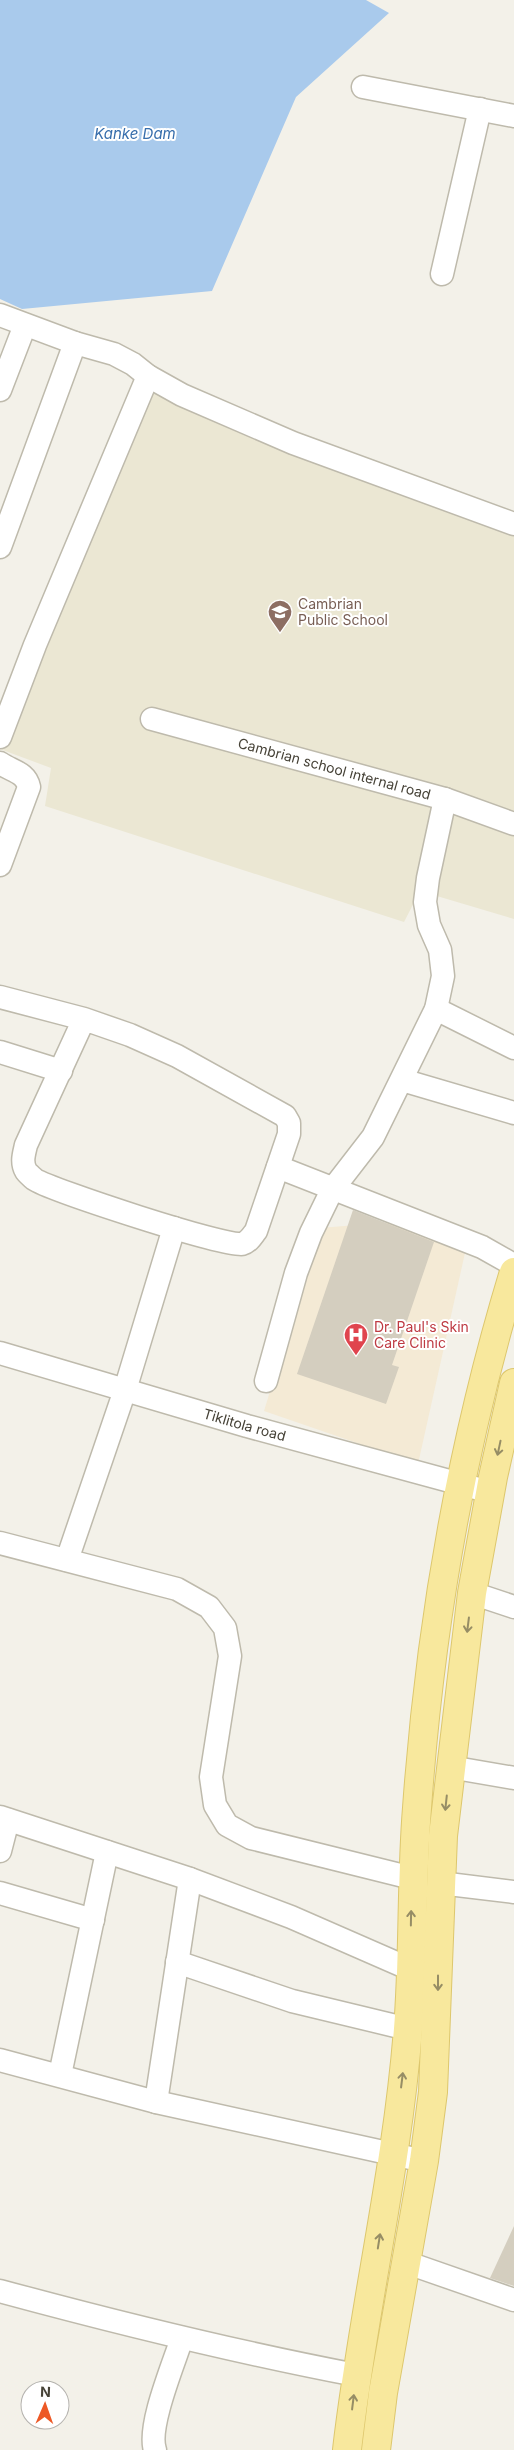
<svg xmlns="http://www.w3.org/2000/svg" width="514" height="2450" viewBox="0 0 514 2450" font-family="Inter,sans-serif">
	<rect width="100%" height="100%" fill="#f3f1e9"/>
	<polygon fill="#f4ead5" points="429,1219 469,1235 418,1464 264,1411 320,1228"/>
	<polygon fill="#ebe7d3" points="153,382 514,523 514,919 420,891 404,922 45,806 51,768 0,749 0,743"/>
	<polygon fill="#a9caec" points="0,0 366,0 389,13 296,97 212,291 22,309 0,299"/>
	<g fill="#d4cebf">
		<polygon points="353,1210 434,1242 392,1365 399,1367 386,1404 297,1374"/>
		<polygon points="514,2226 514,2286 490,2278"/>
	</g>
	<g fill="none" stroke-linecap="round" stroke-linejoin="round">
		<defs>
			<g id="minor">
				<polyline points="363,87 514,116"/>
				<polyline points="442,274 480,109"/>
				<polyline points="0,315 75,343 114,354 133,364 148,376 182,395 293,443 514,524"/>
				<polyline points="0,390 25,325"/>
				<polyline points="0,547 75,343"/>
				<path id="s1" d="M152,719l293,80 69,25"/>
				<polyline points="0,737 35,645 148,376"/>
				<path d="M0,763c11,8 26,9 29,24l-29,78"/>
				<path d="M0,997l84,22 46,16 47,21 108,60 4,7v11l-33,97c-4,5 -7,11 -14,13 -14,4 -192,-54 -208,-65 -2,-2 -7,-6 -8,-8 -5,-9 -2,-17 0,-26l58,-126"/>
				<polyline points="436,1009 514,1048"/>
				<polyline points="0,1052 61,1071"/>
				<polyline points="402,1080 514,1113"/>
				<polyline points="278,1167 482,1247 514,1265"/>
				<path id="s2" d="M0,1353l247,73 243,66"/>
				<polyline points="266,1381 296,1273 311,1233 332,1190 373,1137 436,1009 443,976 440,950 429,925 425,902 428,878 445,799"/>
				<polyline points="0,1543 177,1589 209,1607 225,1628 230,1656 211,1777 215,1805 227,1825 251,1838 412,1878"/>
				<polyline points="67,1560 125,1390 174,1228"/>
				<polyline points="472,1593 514,1607"/>
				<polyline points="450,1767 514,1778"/>
				<polyline points="0,1817 190,1879 291,1917 410,1969"/>
				<polyline points="0,1851 8,1820"/>
				<polyline points="440,1883 514,1892"/>
				<polyline points="0,1893 93,1920"/>
				<polyline points="177,1962 292,2001 408,2029"/>
				<polyline points="0,2060 156,2102 424,2161"/>
				<polyline points="60,2075 107,1852"/>
				<polyline points="156,2102 190,1879"/>
				<polyline points="405,2262 514,2300"/>
				<path d="M0,2291c118,32 236,61 356,84"/>
				<path d="M155,2450c-8,-23 19,-87 27,-112"/>
			</g>
			<g id="major">
				<path d="M347,2450c16,-141 50,-279 61,-421 6,-74 3,-148 9,-221 13,-182 44,-362 97,-536"/>
				<polyline points="376,2450 383,2393 424,2161 433,2092 443,1836 472,1593 493,1477 514,1383"/>
			</g>
		</defs>
		<use href="#minor" stroke="#bebaac" stroke-width="25"/>
		<use href="#major" stroke="#ddc76d" stroke-width="30"/>
		<use href="#minor" stroke="#fff" stroke-width="22"/>
		<use href="#major" stroke="#f8e89d" stroke-width="28"/>
	</g>
	<defs><path id="oneway-shaft" d="M-6 0H5M1.5-3L5.5 0L1.5 3" fill="none" stroke-width="1.6" stroke-linecap="round" stroke-linejoin="round" transform="scale(1.25)"/></defs>
	<g stroke="#968d65">
		<use href="#oneway-shaft" transform="translate(499 1448) rotate(102)"/>
		<use href="#oneway-shaft" transform="translate(468 1625) rotate(97)"/>
		<use href="#oneway-shaft" transform="translate(446 1803) rotate(96)"/>
		<use href="#oneway-shaft" transform="translate(411 1918) rotate(-89)"/>
		<use href="#oneway-shaft" transform="translate(438 1983) rotate(90)"/>
		<use href="#oneway-shaft" transform="translate(402 2080) rotate(-83)"/>
		<use href="#oneway-shaft" transform="translate(379 2241) rotate(-81)"/>
		<use href="#oneway-shaft" transform="translate(353 2402) rotate(-83)"/>
	</g>
	<defs>
		<symbol id="school-pin" viewBox="-11 -11 22 30"><path d="M0 17L-7.5 6A9.5 9.5 0 1 1 7.5 6Z" fill="#8d6e63" stroke="#fff"/><path d="M0-5L7-2L0 1L-7-2ZM-4 1L0 2.5L4 1V4Q0 6-4 4Z" fill="#fff"/></symbol>
		<symbol id="hospital-pin" viewBox="-11 -11 22 30"><path d="M0 17L-7.5 6A9.5 9.5 0 1 1 7.5 6Z" fill="#e0444e" stroke="#fff"/><path d="M-5-5h3v3.5h4V-5h3V5h-3V1.5h-4V5h-3Z" fill="#fff"/></symbol>
	</defs>
	<g fill-rule="evenodd">
		<use href="#school-pin" x="266" y="598" width="28" height="38"/>
		<use href="#hospital-pin" x="342" y="1321" width="28" height="38"/>
	</g>
	<g text-anchor="middle" stroke-width="4" stroke-linejoin="round" paint-order="stroke">
		<g font-size="14" fill="#785e54" stroke="#fff" text-anchor="start">
			<text x="298" y="609">Cambrian<tspan x="298" dy="16">Public School</tspan></text>
		</g>
		<g font-size="14" fill="#464237" stroke="#fff">
			<text dy="5" stroke="none"><textPath href="#s1" startOffset="189">Cambrian school internal road</textPath></text>
			<text dy="5" stroke="none"><textPath href="#s2" startOffset="255">Tiklitola road</textPath></text>
		</g>
		<g font-size="14" fill="#be3a42" stroke="#fff" text-anchor="start">
			<text x="374" y="1332">Dr. Paul's Skin<tspan x="374" dy="16">Care Clinic</tspan></text>
		</g>
		<g font-size="15" font-style="italic" fill="#376eac" stroke="#fff">
			<text x="135" y="139">Kanke Dam</text>
		</g>
	</g>
	<g transform="translate(45 2405) rotate(2)"><circle r="24" fill="#ffffff" stroke="#b5b3af"/>
	<path d="M0-4L9 19L0 12L-9 19Z" fill="#ed5926"/>
	<text y="-8" font-size="14" font-weight="bold" text-anchor="middle" fill="#464237">N</text>
	</g>
</svg>
